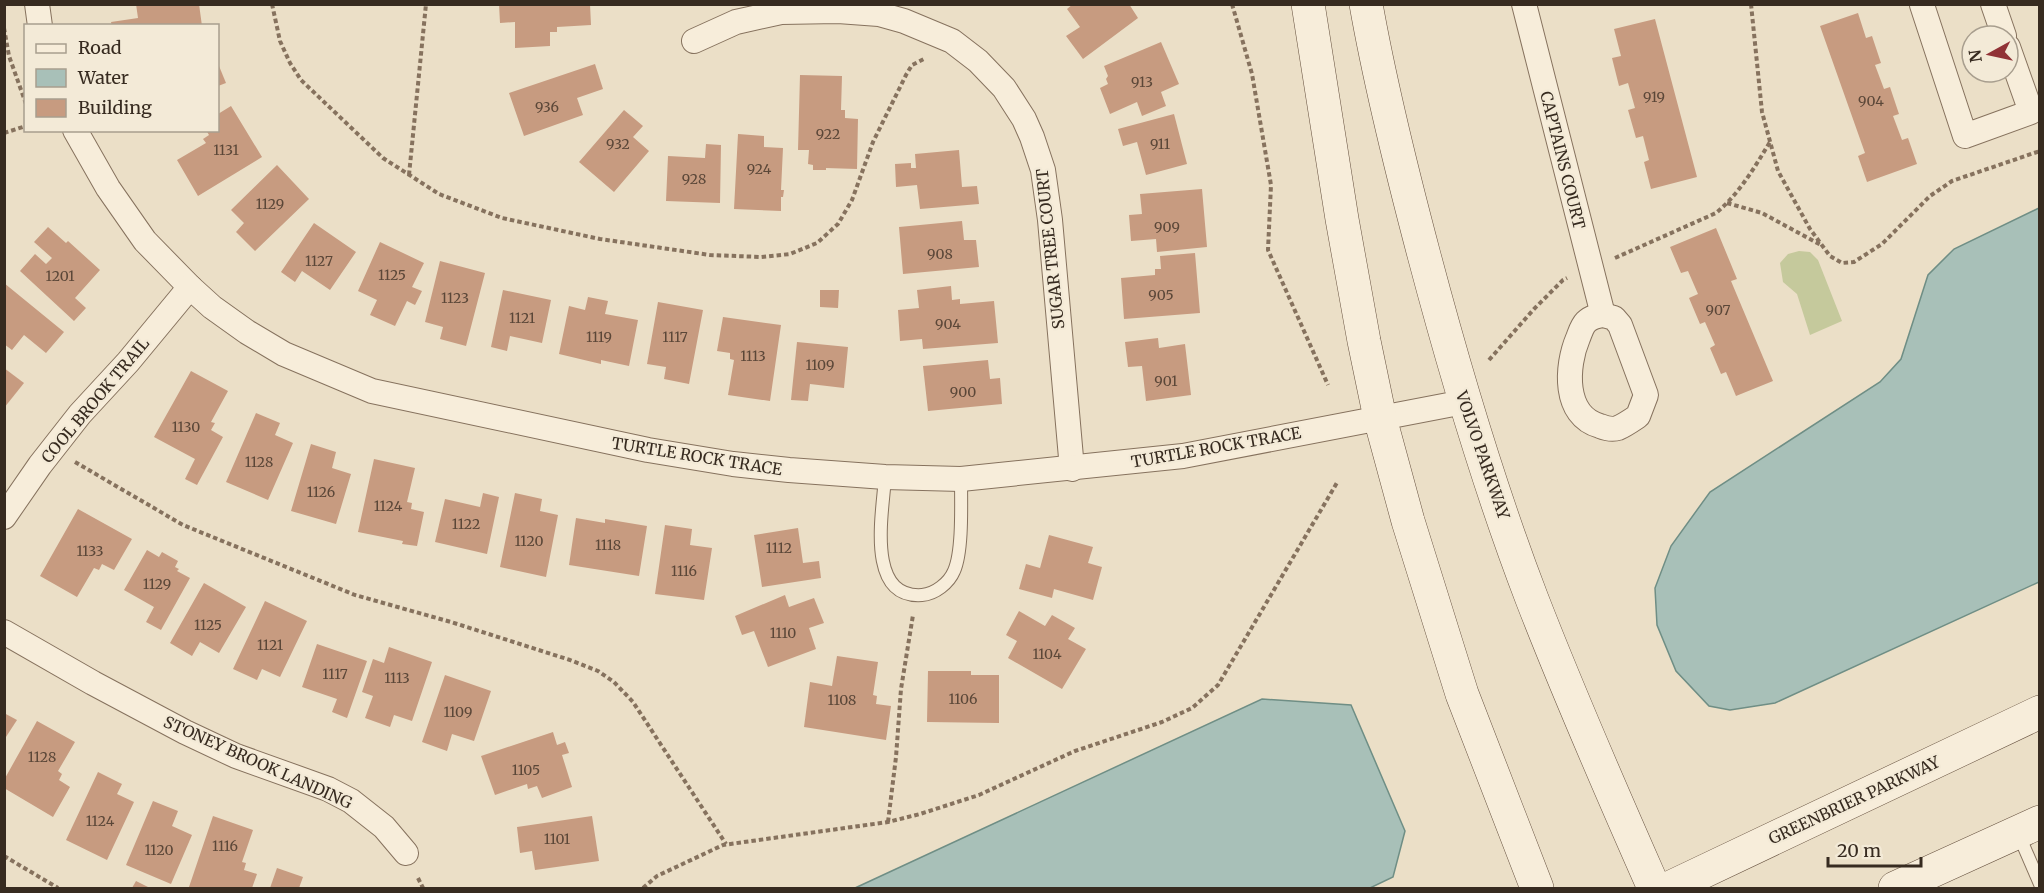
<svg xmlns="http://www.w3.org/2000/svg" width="2044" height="893" viewBox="0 0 2044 893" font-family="Merriweather,serif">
	<rect width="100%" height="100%" fill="#ebdfc7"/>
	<polygon fill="#c5c99c" points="1799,251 1810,252 1818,260 1842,321 1810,335 1797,294 1783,282 1780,263 1788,254"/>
	<g fill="#a8c0b8" stroke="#6f8e85" stroke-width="1.5">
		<polygon points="2039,208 2039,582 1775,703 1730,710 1709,706 1676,671 1657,625 1655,588 1671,546 1710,492 1880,382 1901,359 1928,275 1954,249"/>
		<polygon points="1262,699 1351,705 1405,831 1393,877 1370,888 855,888"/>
	</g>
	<g fill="#c79b80">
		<polygon points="136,4 199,4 202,26 112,26 111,22 138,18"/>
		<polygon points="499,4 590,4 591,25 557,27 557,32 550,32 550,46 515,48 515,22 500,23"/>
		<polygon points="1073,4 1129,4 1138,18 1083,59 1066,36 1080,27 1067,9"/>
		<polygon points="1858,13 1866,38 1872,36 1881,63 1875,65 1884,89 1890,87 1899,114 1893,116 1902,140 1908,138 1917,164 1867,182 1858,156 1865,153 1820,26"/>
		<polygon points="1655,19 1697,177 1651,189 1644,162 1649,160 1643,136 1636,138 1628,110 1635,108 1628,83 1619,86 1612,58 1621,56 1614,29"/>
		<polygon points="1161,42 1179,84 1161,92 1166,106 1142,116 1137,102 1110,114 1100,88 1108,84 1106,79 1108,76 1104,66"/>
		<polygon points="595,64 603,89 577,98 583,115 524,136 509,93"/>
		<polygon points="218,66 219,66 226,83 218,86"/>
		<polygon points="800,75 842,76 841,110 845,110 845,118 858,119 857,169 826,168 826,170 813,170 813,165 808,164 809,150 798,150"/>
		<polygon points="231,106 262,157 198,196 177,160 206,143 203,139 209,135 206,130 218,130 218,114"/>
		<polygon points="624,110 643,126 633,137 649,151 614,192 579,162"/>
		<polygon points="1174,114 1187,164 1146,175 1137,142 1123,146 1118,129"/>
		<polygon points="738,134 764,136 764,147 783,148 781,190 784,190 783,197 781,197 781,211 734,209"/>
		<polygon points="706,144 721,145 720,203 666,201 668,156 705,158"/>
		<polygon points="959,150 962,187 977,186 979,204 920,209 917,185 896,187 895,164 911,163 911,168 916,168 915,154"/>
		<polygon points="277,165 309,199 255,251 236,232 244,223 231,210"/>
		<polygon points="1202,189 1207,247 1157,252 1156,239 1131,241 1129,215 1142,214 1140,194"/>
		<polygon points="962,221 964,240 976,240 979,267 903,274 899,227"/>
		<polygon points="314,223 356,252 330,290 302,271 295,282 281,272"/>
		<polygon points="48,227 66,243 68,241 100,270 75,298 86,308 74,321 20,271 35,254 46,264 52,258 34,242"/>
		<polygon points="1716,228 1737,279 1731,281 1773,381 1736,396 1726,372 1721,374 1710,348 1715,345 1705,322 1700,324 1689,298 1698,294 1688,271 1681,273 1670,247"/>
		<polygon points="380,242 424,263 412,287 422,291 415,305 407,301 395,326 370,315 377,300 358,291"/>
		<polygon points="1195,253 1200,313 1124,319 1121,278 1155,275 1155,269 1161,269 1160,256"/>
		<polygon points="440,261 485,273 466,346 440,339 443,327 425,322"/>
		<polygon points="4,283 64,332 46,353 24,335 12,350 4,344"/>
		<polygon points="951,286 952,300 960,299 960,304 994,301 998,343 923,349 922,339 900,341 898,310 919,308 917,290"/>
		<polygon points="503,290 551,300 542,343 510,336 507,351 491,347"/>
		<polygon points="820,290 839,290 838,308 820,307"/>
		<polygon points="588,297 608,301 605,314 638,320 629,366 601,360 601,364 559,354 569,306 585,310"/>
		<polygon points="658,302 703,310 689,384 664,379 666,367 647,364"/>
		<polygon points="723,317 781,325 770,401 728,395 734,360 730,359 730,353 717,351"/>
		<polygon points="1158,338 1159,348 1185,344 1191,395 1146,401 1142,366 1128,367 1125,342"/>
		<polygon points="797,342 848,347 844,388 810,384 808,401 791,400"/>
		<polygon points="988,360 990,379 1000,378 1002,404 928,411 923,366"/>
		<polygon points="4,368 24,383 4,408"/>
		<polygon points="191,371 228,391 211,422 215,423 211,430 223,437 197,485 185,479 195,459 154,437"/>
		<polygon points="256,413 280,423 275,435 293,443 268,500 226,482"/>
		<polygon points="311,444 336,452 332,468 351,474 336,524 291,511"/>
		<polygon points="374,459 415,468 407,502 412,503 411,509 424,512 417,546 402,544 403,541 358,532"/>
		<polygon points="483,493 499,497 487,554 435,542 445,499 480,507"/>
		<polygon points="515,493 542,499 540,511 558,515 546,577 500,567"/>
		<polygon points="78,509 132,539 114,570 102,564 99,570 94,568 77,597 40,576"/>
		<polygon points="576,518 605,523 605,519 647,526 639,576 569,565"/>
		<polygon points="665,525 692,529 690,545 712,548 704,600 655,594"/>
		<polygon points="798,528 803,563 819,561 821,578 762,587 754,535"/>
		<polygon points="1049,535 1093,547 1088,563 1102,567 1093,600 1054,589 1052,598 1019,589 1026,564 1040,568"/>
		<polygon points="147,550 159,557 162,552 178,561 175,567 179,569 177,571 190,578 161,630 146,622 154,607 124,590"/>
		<polygon points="204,583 246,607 219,653 200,642 192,656 170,643"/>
		<polygon points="785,595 789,607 814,598 824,623 809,628 816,649 768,667 754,631 742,635 735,616"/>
		<polygon points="265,601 307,621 280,677 262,669 257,680 233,669"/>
		<polygon points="1019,611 1045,626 1052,615 1075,628 1068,639 1086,649 1062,689 1008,658 1017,641 1006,635"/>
		<polygon points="317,644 367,661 347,718 332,712 337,699 302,687"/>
		<polygon points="389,647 432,662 412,721 394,715 390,727 365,718 373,696 362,692 373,659 384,663"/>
		<polygon points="837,656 878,662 873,695 877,696 876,704 891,706 886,740 804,727 810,682 832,686"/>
		<polygon points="928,671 971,671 971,675 999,675 999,723 927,722"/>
		<polygon points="445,675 491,691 474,741 452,734 447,751 422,742"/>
		<polygon points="4,713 17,720 4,740"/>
		<polygon points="37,721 75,742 58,771 62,774 59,780 70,787 53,817 4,788 4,780"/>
		<polygon points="553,732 557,745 565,742 569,753 562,755 572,787 542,798 537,786 528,789 527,784 495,795 481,756"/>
		<polygon points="98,772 122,784 117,794 134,802 107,860 66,840"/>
		<polygon points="153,801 178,811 172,826 192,835 171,884 126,865"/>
		<polygon points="213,816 253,830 242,862 246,863 244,870 257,874 252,888 189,887"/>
		<polygon points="592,816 599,861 535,870 532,851 520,853 517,827"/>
		<polygon points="277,868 303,877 299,888 270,888"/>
		<polygon points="136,881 150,888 132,888"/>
	</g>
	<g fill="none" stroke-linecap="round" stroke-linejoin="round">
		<defs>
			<g id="lane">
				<path d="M885,477c-2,34 -20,122 37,118 13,-1 27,-12 32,-24 9,-20 7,-68 7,-92"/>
				<polyline points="2018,833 2040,884"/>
			</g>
			<g id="street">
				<polyline points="37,4 40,26"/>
				<polyline points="1524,4 1603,315"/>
				<polyline points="1923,4 1922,5 1965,136 2031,112 2008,47"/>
				<polyline points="1993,4 2004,36"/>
				<polyline points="694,41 736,22 781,12 838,11 879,14 904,21 952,41 978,61 1004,88 1024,119 1032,137 1043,170 1050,220 1072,469"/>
				<polyline points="75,130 108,188 145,241 190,287 212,307 247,332 284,354 372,391 648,450 733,464 789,470 885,477 961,479 1183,456 1464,402"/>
				<path d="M1603,315l11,3 6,7 26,70 -8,21c-6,4 -13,9 -20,12 -6,2 -13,0 -18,-2 -37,-10 -34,-60 -22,-88 2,-5 4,-12 8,-16 5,-5 11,-6 17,-7z"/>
				<polyline points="4,517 40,465 80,414 128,362 190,287"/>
				<polyline points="4,632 93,683 185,732 236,756 328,789 351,801 384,827 406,853"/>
			</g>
			<g id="secondary">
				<polyline points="1308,4 1342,219 1364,341 1380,418 1408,521 1462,694 1537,888"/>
				<path d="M1366,4c15,85 36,168 58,251 31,117 65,232 108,344 38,98 80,194 122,289"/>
				<polyline points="1669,888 2040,712"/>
				<polyline points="1895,888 2040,822"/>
			</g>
		</defs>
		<use href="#lane" stroke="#86725e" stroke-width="14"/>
		<use href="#street" stroke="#86725e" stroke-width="26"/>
		<use href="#secondary" stroke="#685341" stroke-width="34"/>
		<g stroke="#86725e" stroke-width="4" stroke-dasharray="4.5 3" stroke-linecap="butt">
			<polyline points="272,4 280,41 290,63 301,80 383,158 439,194 502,218 600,239 710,255 761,257 790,254 817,243 838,224 852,200 873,142 906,75 912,65 924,59"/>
			<polyline points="1232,4 1252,74 1271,185 1268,250 1328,385"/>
			<polyline points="1751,4 1762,112 1778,171 1810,229 1830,256 1842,263 1854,262 1882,244 1930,196 1952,181 2040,151"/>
			<polyline points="4,28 9,56 26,104"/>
			<polyline points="4,133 26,126"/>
			<polyline points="409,175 426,4"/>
			<polyline points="1727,203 1762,213 1821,245"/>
			<path d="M1615,258l101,-45c24,-20 38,-45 54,-71"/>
			<polyline points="1489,360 1534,309 1563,280 1567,278"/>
			<polyline points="75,462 183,525 355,595 451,622 570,660 598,671 614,682 633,702 726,844"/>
			<polyline points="888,822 896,757 901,689 913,615"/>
			<polyline points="4,856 58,888"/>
			<polyline points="418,878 423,888"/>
			<polyline points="643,888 657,876 723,845 888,822 920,814 979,795 1075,751 1162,722 1192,708 1218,685 1338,481"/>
		</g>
		<use href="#lane" stroke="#f7edda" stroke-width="12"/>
		<use href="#street" stroke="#f7edda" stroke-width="24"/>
		<use href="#secondary" stroke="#f7edda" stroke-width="33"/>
	</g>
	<g text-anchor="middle" stroke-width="4.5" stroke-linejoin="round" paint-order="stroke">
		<g font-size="14" fill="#5b4738">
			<text x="1142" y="87">913</text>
			<text x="1654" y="102">919</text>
			<text x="1871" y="106">904</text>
			<text x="547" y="112">936</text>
			<text x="828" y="139">922</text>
			<text x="618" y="149">932</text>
			<text x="1160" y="149">911</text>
			<text x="226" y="155">1131</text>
			<text x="759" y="174">924</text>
			<text x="694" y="184">928</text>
			<text x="270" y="209">1129</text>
			<text x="1167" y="232">909</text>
			<text x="940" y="259">908</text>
			<text x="319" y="266">1127</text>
			<text x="392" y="280">1125</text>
			<text x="60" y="281">1201</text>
			<text x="1161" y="300">905</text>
			<text x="455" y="303">1123</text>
			<text x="1718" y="315">907</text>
			<text x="522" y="323">1121</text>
			<text x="948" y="329">904</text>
			<text x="599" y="342">1119</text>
			<text x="675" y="342">1117</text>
			<text x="753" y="361">1113</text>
			<text x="820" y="370">1109</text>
			<text x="1166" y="386">901</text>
			<text x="963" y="397">900</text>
			<text x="186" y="432">1130</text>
			<text x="259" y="467">1128</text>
			<text x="321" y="497">1126</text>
			<text x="388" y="511">1124</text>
			<text x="466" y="529">1122</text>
			<text x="529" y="546">1120</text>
			<text x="608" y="550">1118</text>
			<text x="779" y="553">1112</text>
			<text x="90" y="556">1133</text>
			<text x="684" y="576">1116</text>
			<text x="157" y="589">1129</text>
			<text x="208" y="630">1125</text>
			<text x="783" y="638">1110</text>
			<text x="270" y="650">1121</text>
			<text x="1047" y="659">1104</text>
			<text x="335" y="679">1117</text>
			<text x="397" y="683">1113</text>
			<text x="963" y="704">1106</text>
			<text x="842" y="705">1108</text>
			<text x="458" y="717">1109</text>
			<text x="42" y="762">1128</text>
			<text x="526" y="775">1105</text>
			<text x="100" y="826">1124</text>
			<text x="557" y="844">1101</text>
			<text x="225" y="851">1116</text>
			<text x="159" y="855">1120</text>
		</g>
		<g font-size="16" fill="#372b20" stroke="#f3ead7">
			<text transform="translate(1563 160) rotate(76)" y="6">CAPTAINS COURT</text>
			<text transform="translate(1050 249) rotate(-96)" y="6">SUGAR TREE COURT</text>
			<text transform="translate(95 400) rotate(-50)" y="6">COOL BROOK TRAIL</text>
			<text transform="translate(1216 447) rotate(-10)" y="6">TURTLE ROCK TRACE</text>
			<text transform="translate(1483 455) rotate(71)" y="6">VOLVO PARKWAY</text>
			<text transform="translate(697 456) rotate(9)" y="6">TURTLE ROCK TRACE</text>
			<text transform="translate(258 762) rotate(24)" y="6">STONEY BROOK LANDING</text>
			<text transform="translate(1854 800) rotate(-25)" y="6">GREENBRIER PARKWAY</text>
		</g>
	</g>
	<rect width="2044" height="893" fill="none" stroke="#372b20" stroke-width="12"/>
	<rect x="24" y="24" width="195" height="108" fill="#f3ead7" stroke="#a89e8e" stroke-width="1.5"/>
	<rect x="36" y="44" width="30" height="9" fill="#f7edda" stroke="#a89e8e" stroke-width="1.5"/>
	<text x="78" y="54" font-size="18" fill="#372b20">Road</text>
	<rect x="36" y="69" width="30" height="18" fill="#a8c0b8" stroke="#a89e8e" stroke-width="1.5"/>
	<text x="78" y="84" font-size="18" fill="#372b20">Water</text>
	<rect x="36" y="99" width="30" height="18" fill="#c79b80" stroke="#a89e8e" stroke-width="1.5"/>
	<text x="78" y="114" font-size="18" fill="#372b20">Building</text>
	<g transform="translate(1990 54) rotate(262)"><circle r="28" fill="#f3ead7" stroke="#a89e8e" stroke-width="1.5"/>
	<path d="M0-4.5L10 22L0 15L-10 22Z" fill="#913236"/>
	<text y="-9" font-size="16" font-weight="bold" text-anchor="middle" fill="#372b20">N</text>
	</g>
	<path d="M1828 857v9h93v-9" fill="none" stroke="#372b20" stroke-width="3"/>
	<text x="1837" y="857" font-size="18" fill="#372b20" stroke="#f3ead7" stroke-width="4.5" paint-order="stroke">20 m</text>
</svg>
